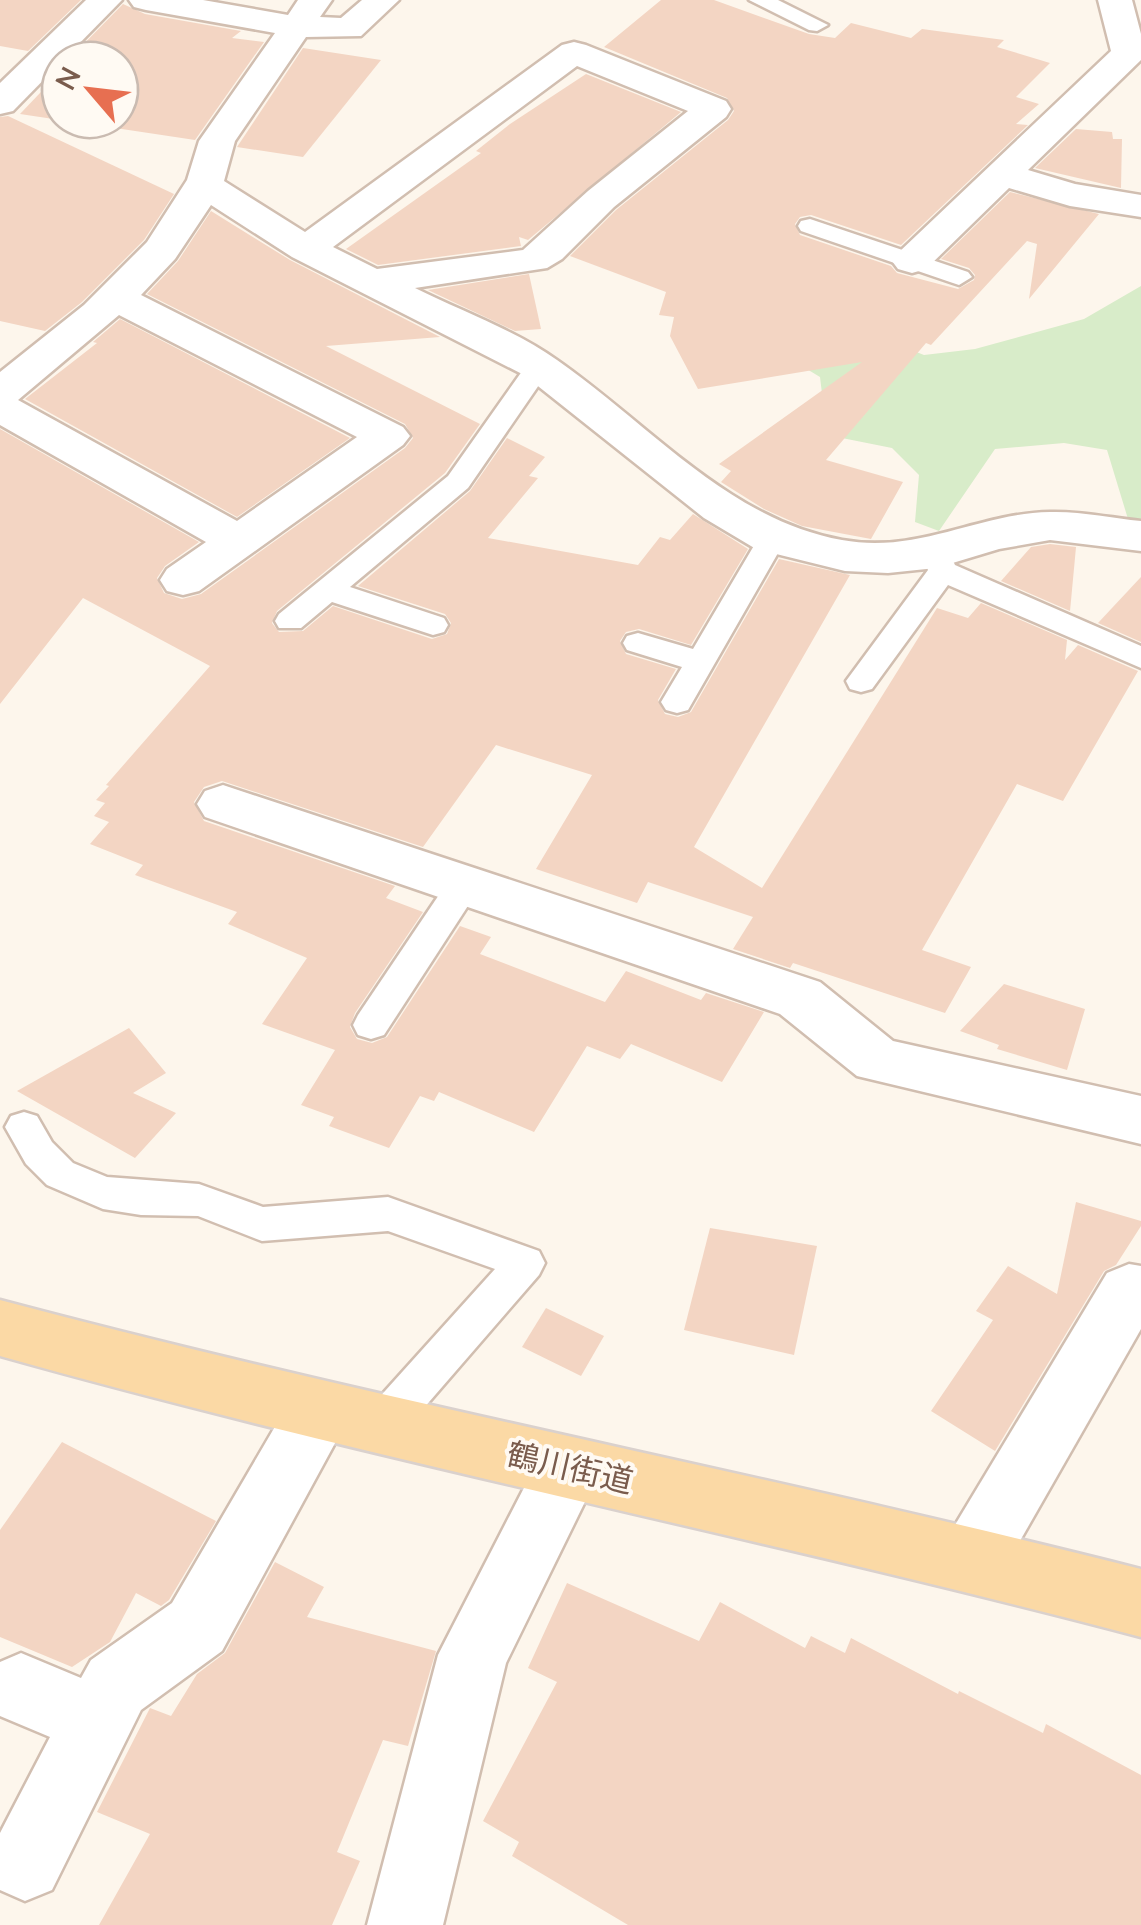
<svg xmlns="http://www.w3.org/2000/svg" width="1141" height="1925" viewBox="0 0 1141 1925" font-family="'Nunito Sans','Noto Sans JP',sans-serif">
	<rect width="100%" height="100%" fill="#fdf6ec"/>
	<polygon fill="#d8ecc9" points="1141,286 1141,520 1128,519 1107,450 1064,443 995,449 939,531 915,522 919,475 892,448 827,435 820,377 767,345 813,311 924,355 975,349 1084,319"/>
	<g fill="#f3d5c3">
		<polygon points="0,0 81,0 28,51 0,46"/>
		<polygon points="661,0 714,0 809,34 835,38 851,23 911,38 922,29 1004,40 997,47 1050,63 1016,97 1039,104 1016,124 1028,125 901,245 811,215 800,217 795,224 800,235 891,266 897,273 958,289 974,280 975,275 969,268 941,259 1010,192 1099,214 1029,299 1037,244 1027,241 931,345 926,343 826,460 903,482 871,539 802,526 764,509 721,482 731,471 719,464 862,362 698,389 670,336 674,317 659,315 666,292 570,256 616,210 728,120 734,111 727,98 604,47"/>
		<polygon points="123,4 145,14 241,31 232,38 264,42 195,140 62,120 120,120 120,60 70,58"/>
		<polygon points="303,48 381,60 303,157 237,147"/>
		<polygon points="60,72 60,120 20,114"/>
		<polygon points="586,74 681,112 528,240 519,237 521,246 378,265 346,249 481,153 476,151 510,124"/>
		<polygon points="8,116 174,194 144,240 82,302 45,331 0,321 0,117"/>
		<polygon points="1076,129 1112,132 1113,139 1122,139 1121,188 1035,168"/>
		<polygon points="211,211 290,260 440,337 326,346 480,424 445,473 277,611 272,623 279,632 303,631 333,606 432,639 447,634 451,623 445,614 358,586 470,491 507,438 545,457 529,476 538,478 488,538 638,565 660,537 670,540 693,514 748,549 691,645 639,629 626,632 620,641 626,654 676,669 658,700 665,714 678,717 691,712 779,559 850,575 694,847 762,888 937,608 968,618 981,603 1067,640 1065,660 1078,645 1138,671 1063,801 1017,784 922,950 971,967 945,1013 793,963 790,968 733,949 753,917 648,882 637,903 536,869 592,775 496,745 423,847 222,781 204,787 194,802 204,821 395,886 386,898 423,912 355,1013 350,1027 357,1039 372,1043 387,1037 460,926 491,937 480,954 605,1002 626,971 701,1000 706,993 764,1012 722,1082 631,1044 620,1059 587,1046 534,1132 439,1092 434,1101 420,1096 389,1148 329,1126 334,1117 301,1105 335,1050 262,1024 307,958 228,924 237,912 135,875 143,865 90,844 109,822 94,816 105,803 96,800 109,786 106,785 210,666 83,598 0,704 0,429 199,542 165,566 157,578 164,593 182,599 201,594 405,448 413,438 405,424 147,294 178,261"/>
		<polygon points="529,274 541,329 515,331 428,290"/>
		<polygon points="120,319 350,438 237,517 25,399 97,343 93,342"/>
		<polygon points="1050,544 1076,547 1070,611 1001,581 1031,547"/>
		<polygon points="1141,577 1141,642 1098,623"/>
		<polygon points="1004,984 1085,1009 1067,1070 997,1049 999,1045 960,1031"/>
		<polygon points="129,1028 166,1073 133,1093 176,1113 135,1158 17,1091"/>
		<polygon points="1076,1202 1141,1221 1141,1226 1116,1265 1104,1271 995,1451 931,1411 993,1320 976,1311 1008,1266 1057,1294"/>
		<polygon points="710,1228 817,1246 794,1355 684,1330"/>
		<polygon points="546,1308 604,1336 581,1376 522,1347"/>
		<polygon points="62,1442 216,1521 169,1600 161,1606 136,1593 110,1642 72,1667 0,1637 0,1530"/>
		<polygon points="275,1562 324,1587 307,1617 436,1651 408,1746 383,1740 337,1852 360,1861 332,1925 99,1925 150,1834 97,1812 150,1708 171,1716 197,1674 225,1653"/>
		<polygon points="567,1583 699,1641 720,1602 805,1648 811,1636 845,1653 851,1638 958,1694 959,1691 1043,1733 1046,1724 1141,1775 1141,1925 628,1925 512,1856 519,1842 483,1821 557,1682 528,1668"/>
	</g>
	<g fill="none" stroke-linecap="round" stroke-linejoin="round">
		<defs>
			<g id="lane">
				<polygon points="749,0 778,0 828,25 817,31 809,30"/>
				<polygon points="810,219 968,272 972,277 959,285 950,282 801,231 798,226 801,221"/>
				<polygon points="539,358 552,366 468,488 350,587 444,618 448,625 444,632 433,635 332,602 301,628 279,628 275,621 279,614 448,476 530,360"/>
				<polygon points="772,530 782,532 786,539 688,710 677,713 666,710 661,702 682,667 627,650 623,643 627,636 638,633 693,649 762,532"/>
				<polygon points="936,544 946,546 955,565 1141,646 1141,668 948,585 872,689 861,692 850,689 846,681 928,570 921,553 926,546"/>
				<polygon points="463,873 475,877 480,886 475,895 384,1035 371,1039 358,1035 353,1025 358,1015 451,877"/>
				<polygon points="24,1112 37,1116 52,1142 73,1163 107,1177 199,1184 263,1207 388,1197 539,1251 545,1263 539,1275 397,1439 382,1444 367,1439 361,1425 367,1411 495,1269 388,1231 262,1241 198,1216 141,1215 103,1209 47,1185 26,1164 5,1127 11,1116"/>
			</g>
			<g id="street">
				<polygon points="86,0 122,0 13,111 0,114 0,83"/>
				<path d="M129,0h74l85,15 10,-15h34l-12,17 21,1 21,-18h37l-38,36 -55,1 -71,104 -11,40 81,51 257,-187 12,-3 12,3 140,56 5,8 -5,8 -112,90 -52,52 -15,9 -132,20c46,23 100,42 142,72 91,63 172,160 285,180 77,14 136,-27 208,-28 30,-1 62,6 91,9v30l-91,-11 -51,9 -63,19 -48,5 -43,-2 -89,-22 -52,-31 -180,-143 -232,-118 -81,-52 -36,54 -34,36 262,132 7,9 -7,9 -204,146 -16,4 -16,-4 -7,-11 7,-11 39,-27 -206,-117v-53l84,-67 63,-63 40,-62 12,-39 76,-108 -129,-23 -12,-3zM577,66l111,45 -100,80 -65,59 -146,19 -44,-22zM119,315l238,122 -120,84 -219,-121z"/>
				<polygon points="1098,0 1132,0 1141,34 1141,60 1028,170 1075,184 1141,195 1141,217 1070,206 1009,188 926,269 912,273 898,269 892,261 898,253 1111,51"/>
				<polygon points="223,785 820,982 893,1041 1141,1096 1141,1144 857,1076 780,1014 205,817 197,804 205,791"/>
				<polygon points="1129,1264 1141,1266 1141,1329 997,1581 973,1591 949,1581 939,1558 949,1535 1107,1273"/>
				<polygon points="320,1380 343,1389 353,1410 222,1651 141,1710 52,1890 25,1901 0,1890 0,1833 50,1737 0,1716 0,1662 21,1653 81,1678 91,1660 172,1603 297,1389"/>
				<polygon points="568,1438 591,1447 601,1469 506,1663 443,1925 367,1925 438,1655 545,1447"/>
			</g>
			<path id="primary" d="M0,1300c378,101 762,173 1141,269v68c-379,-100 -764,-175 -1141,-281z"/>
		</defs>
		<use href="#lane" stroke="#d1beb0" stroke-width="5"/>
		<use href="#street" stroke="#d1beb0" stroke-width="5"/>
		<use href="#primary" stroke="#dad1cd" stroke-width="5"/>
		<use href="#lane" fill="#fff" fill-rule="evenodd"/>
		<use href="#street" fill="#fff" fill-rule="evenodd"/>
		<use href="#primary" fill="#fbd9a5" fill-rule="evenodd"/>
	</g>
	<g text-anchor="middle" stroke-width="8" stroke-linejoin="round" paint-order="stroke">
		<g font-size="32" fill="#7a5c4d" stroke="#fffaf3">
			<text transform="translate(570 1468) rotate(13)" y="11">鶴川街道</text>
		</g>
	</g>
	<g transform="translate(90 90) rotate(298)"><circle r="48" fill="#fffaf3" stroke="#cabbb1" stroke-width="2.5"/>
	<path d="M0-8L18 38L0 25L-18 38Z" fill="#e76f51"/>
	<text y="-15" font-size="28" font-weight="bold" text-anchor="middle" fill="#7a5c4d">N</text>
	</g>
</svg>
